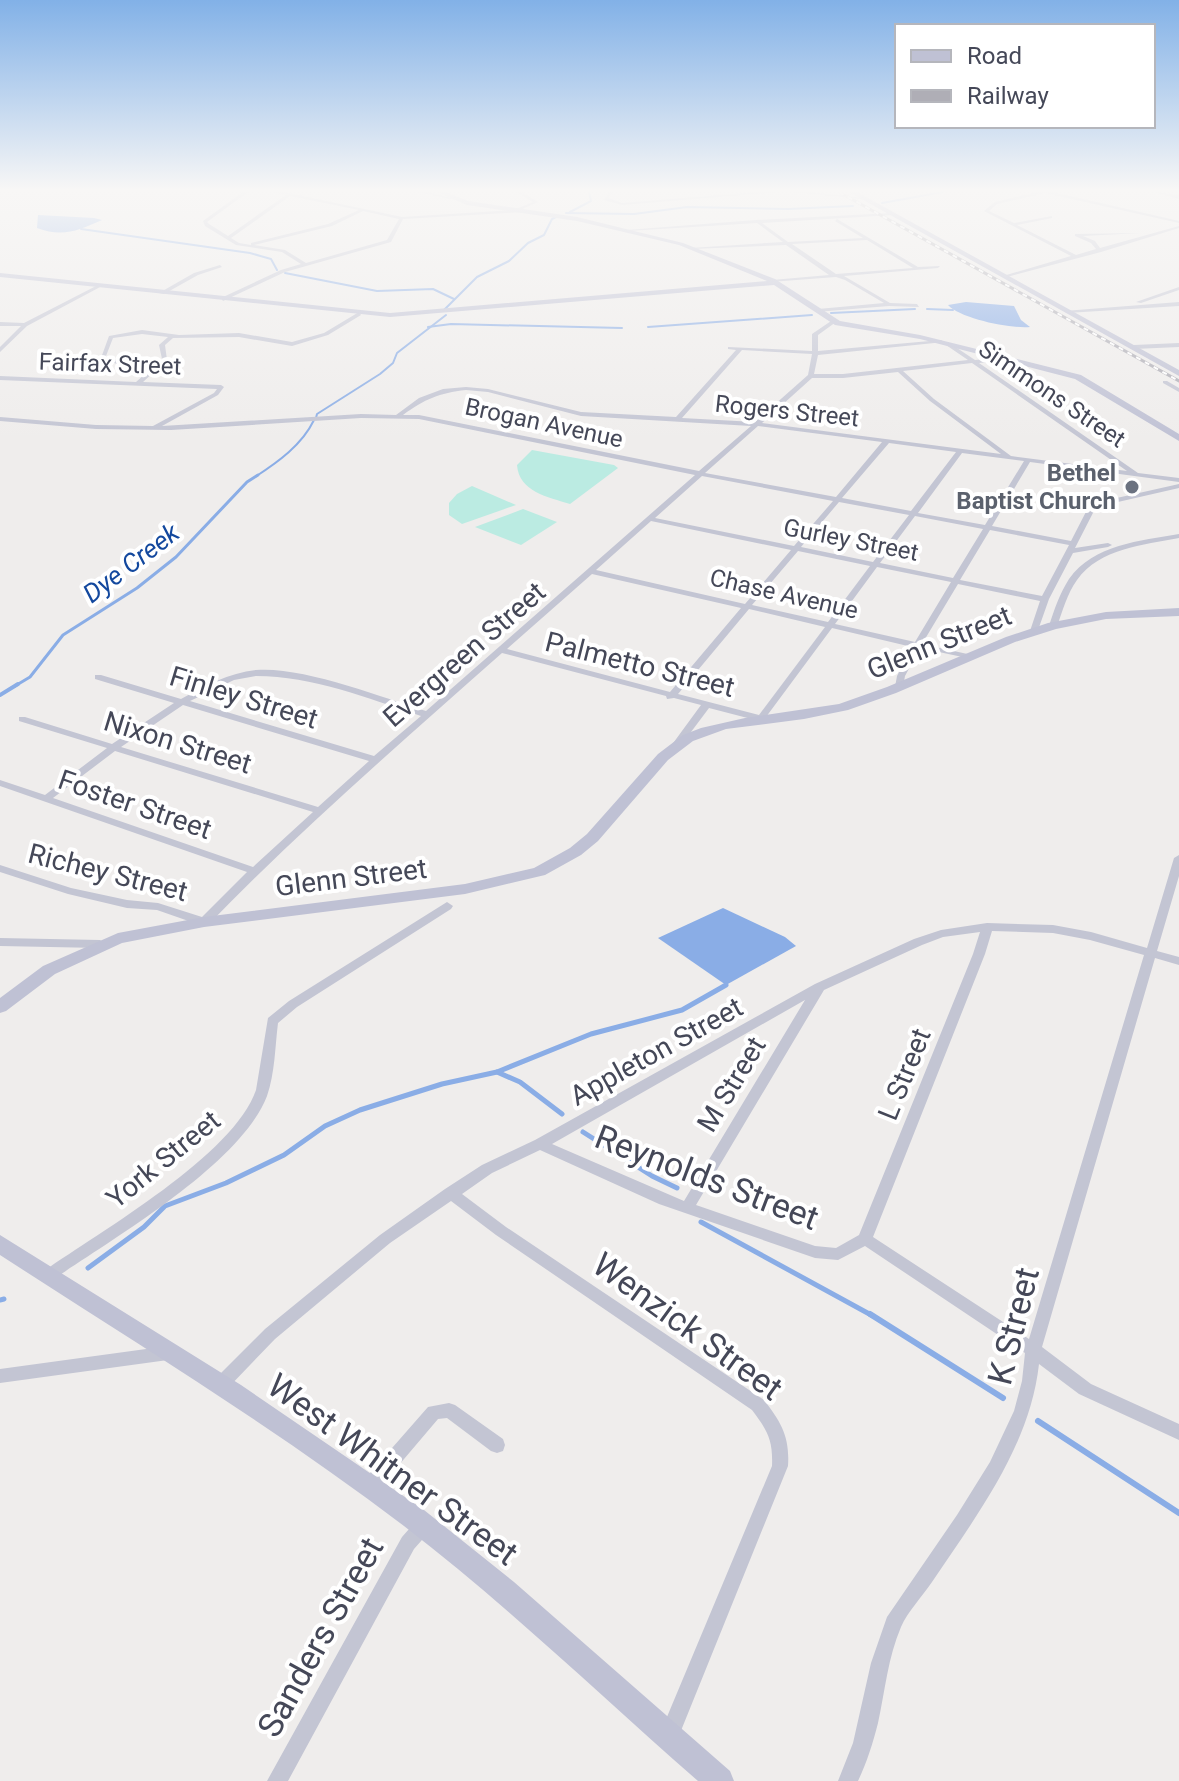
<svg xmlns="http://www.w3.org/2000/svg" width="1179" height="1781" viewBox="0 0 1179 1781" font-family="Roboto,sans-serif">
	<rect width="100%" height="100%" fill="#efedec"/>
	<g fill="#bbebe2">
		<path d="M532,450l82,15 4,3 -48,36c-22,-7 -51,-12 -53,-39z"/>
		<polygon points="472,486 516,505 462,524 449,515 449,503 457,494"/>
		<polygon points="523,509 557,522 521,545 475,527"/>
	</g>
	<g fill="#8aade6">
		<path d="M38,215l56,3 8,2c-23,10 -39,18 -65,8z"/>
		<path d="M966,302l48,4 7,14 9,7c-18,2 -69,-8 -82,-22z"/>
		<polygon points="723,908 785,937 796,946 726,985 658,938"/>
	</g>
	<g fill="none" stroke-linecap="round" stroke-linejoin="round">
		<g stroke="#8aade6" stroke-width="2">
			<polyline points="882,203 943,192"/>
			<polyline points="570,212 591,201 589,192"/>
			<polyline points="566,213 634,214 687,207 788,209 853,206"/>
			<polyline points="81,229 250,253 271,259 277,270"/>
			<polyline points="285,273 377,291 433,289 454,299"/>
			<polyline points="927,309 953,310"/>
			<polyline points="444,310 477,277 509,261 528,243 544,235 552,219 558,216"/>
			<polyline points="831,313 915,309"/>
			<polyline points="428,327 451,324 622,328"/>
			<polyline points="648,327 812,315"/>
			<polyline points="316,418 317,414 380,374 393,363 397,353 446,315"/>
			<path d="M255,477c23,-15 47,-32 59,-57"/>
		</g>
		<polyline stroke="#8aade6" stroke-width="3" points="15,686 30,677 63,635 137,588 176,557 247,482 258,475"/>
		<polyline stroke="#8aade6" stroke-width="4" points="0,695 18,684"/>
		<g stroke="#8aade6" stroke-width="5">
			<polyline points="497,1072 520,1082 562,1114"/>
			<polyline points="583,1132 652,1176 677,1188"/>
			<polyline points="701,1222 873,1316"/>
			<polyline points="88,1268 144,1227 165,1206 226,1183 284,1155 325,1126 360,1110 442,1084 497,1072 591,1034 682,1010 726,985"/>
			<polyline points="0,1300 4,1299"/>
		</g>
		<g stroke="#8aade6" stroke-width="6">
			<polyline points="870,1314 1003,1398"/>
			<polyline points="1038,1421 1179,1513"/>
		</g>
		<g fill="#c3c5d3" fill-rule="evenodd">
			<path d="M243,192h5l-41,30 2,2 19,12 58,-41 -12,-3h10l118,25 112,-7 19,-8 -17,-10h6l16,10 -18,8h4l-1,2 -120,7 -12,23 -106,30 -62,29 -2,-3 60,-28 20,-6 -19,-12 -46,-7 -31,-19 -2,-5zM290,196l69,14 -31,14 -77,19v2l-12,-2 -8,-5zM363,211l36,8 -12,21 -81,23 -21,-13 -31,-5 78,-19z"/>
			<polygon points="418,192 428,192 452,198 450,199"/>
			<polygon points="609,192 613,192 608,198 622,203 757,192 779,192 622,205 604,200"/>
			<polygon points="792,192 811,192 863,198 861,199"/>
			<polygon points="1037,192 1053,192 1179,221 1179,223 1045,193 997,204 989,211 1014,223 1052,216 1052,218 1017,225 1076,255 1096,249 1091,243 1075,236 1075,234 1141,233 1083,236 1095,241 1100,248 1179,226 1179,228 1101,252 1003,278 1003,276 1071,256 984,211 995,202"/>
			<path d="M892,213l1,2 -131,8 26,19 75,-4 -28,-17 2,-2 81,48 22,-1 -2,2 -94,8 46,27 27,1 2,3 -30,-1 -73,6 2,-3 66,-6 -39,-23 -9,-3 -66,5 2,-2 57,-5 -43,-30 -94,4 -2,-1 93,-6 -26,-19 -129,8 -2,-1 130,-10zM867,240l46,28 -77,6 -44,-30z"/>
			<polygon points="220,265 222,267 198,275 164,294 159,293 194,273"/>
			<polygon points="98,285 102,286 27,326 0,352 0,347 21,326 0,326 0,322 24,323"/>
			<polygon points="1179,287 1179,290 1141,303 1136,302"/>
			<polygon points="1179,302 1179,306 1067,313 1064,311"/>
			<path d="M359,312l2,3 -33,20 -36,11 -53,-9 -66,1 -8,7 2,15 -24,22 78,3 3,2 -6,8 -56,31 199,-12 35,1 23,-17 24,-9 23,-2 22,2 93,23 95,5 60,-67 -8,-1v-2l84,4v-17l22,-15 2,3 -18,13v16l123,-11 3,2 -126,13 -4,19h29l125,-14 -22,-15 2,-3 27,18 33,-3 -2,3 -27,3 159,110 41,5v4l-149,-20 -38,64 79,15 19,-37 89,-20v4l-83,19 -21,41 33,-5 4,2 -4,2 -35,6 -24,46 -12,34h-6l-1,-2 10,-30 -82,-17 -36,60 50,11v4l-52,-11 -15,28 -2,11 -4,3 -4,-3 2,-11 15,-29 -80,-19 -66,89 4,1v4l-3,1 -58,-15 -30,40 -3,1 -5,-3 30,-41 -27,-7 -7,1 -1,-3 -164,-43c-99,88 -201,176 -294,272h-8l-43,-15 -30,-2 -59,-14 -68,-22v-7l71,23 56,12 31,3 44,14 45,-45 -247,-86v-6l45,15 62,-47 -88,-27v-4h6l87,27 62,-41 -79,-24v-4h6l80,24c23,-13 48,-26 75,-29 46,-4 125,27 170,41l269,-236 -276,-56 -58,-1 -190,12 -75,-1 -96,-8v-4l96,8 57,1 61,-33 3,-4 -217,-9v-4l136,6 19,-17 -38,-1 -16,-6 8,-22 33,-6 37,5 60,-2 53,9 32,-9zM142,334l26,3 -9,8 3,14 -3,2 -41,-1 -12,-4 7,-18zM742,350l70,4 -4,21 -53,47 -73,-4zM972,363l155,108 -116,-15 -77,-57 -31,-28zM898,372l32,29 71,53 -239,-31 50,-45h31zM466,390l22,2 93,24 170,10 -52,45 -280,-56h-16c22,-16 36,-22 63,-25zM758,426l124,16 -46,55 -131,-24zM889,443l67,9 -45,59 -69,-13zM962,453l62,8 -39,64 -67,-12zM702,476l131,25 -39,45 -139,-28zM839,502l70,13 -36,47 -72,-15zM915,516l68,13 -30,49 -73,-15zM651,521l140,29 -46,54 -149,-34zM990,530l79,15 -27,51 -82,-16zM798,551l72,15 -42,56 -76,-17zM877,567l74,15 -36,60 -80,-18zM592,574l149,34 -71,84 -163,-43zM749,609l76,18 -66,88 -81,-21zM256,676c57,0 111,22 165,40l-47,40 -184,-55 44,-21zM183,705l186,56 -51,46 -197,-60zM115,751l198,61 -60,55 -200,-69z"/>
			<polygon points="1179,343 1179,347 1134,349 1131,347 1134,345"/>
			<polygon points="1163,381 1167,381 1179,388 1179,392 1163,383"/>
			<path d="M1179,534v4c-36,7 -79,10 -102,42 -10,14 -14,30 -20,46l-4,3 -3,-1 -1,-2c5,-16 11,-33 20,-47 25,-35 71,-38 110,-45z"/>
			<path d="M1179,855v21l-22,75 22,6v8l-24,-7 -113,389 49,37 88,40v16l-100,-46 -40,-30c-9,82 -62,151 -107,218 -10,15 -24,29 -31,45 -13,30 -16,64 -23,96 -5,20 -11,39 -20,58h-20l15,-38 18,-80 16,-46 70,-102 33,-53 24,-51 8,-30 3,-28 -160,-107 -27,14 -23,-2 -156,-54 -119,-54 -48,23 -30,21 44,33 258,173c17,22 26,37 24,66l-112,277 -7,3 -7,-3 -3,-7 113,-270c1,-26 -4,-35 -20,-56l-256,-175 -45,-34 -61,42 -115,96 -49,51 -6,2 -6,-2 -2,-5 2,-5 51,-51 115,-94 65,-46 37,-24 53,-25 280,-156 99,-45 27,-9 46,-7 66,2 38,7 56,16 27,-90zM992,931l61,2 37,7 54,15 -115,384 -156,-102 112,-283zM980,932l-7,22 -114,281 -23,13 -21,-2 -119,-41 128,-215 98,-45 21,-8zM805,1000l-121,201 -132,-57z"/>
			<path d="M447,902l6,4 -2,3 -154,98 -19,16c-3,24 -3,50 -11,73 -26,68 -153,142 -213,183l-5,2 -5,-2 -2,-4 2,-4c57,-40 190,-116 212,-181l12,-72 21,-17z"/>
			<polygon points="0,938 100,940 106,944 100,948 0,946"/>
			<polygon points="168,1346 174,1348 176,1353 174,1358 168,1360 0,1383 0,1369"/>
			<polygon points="449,1403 455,1405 503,1439 505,1445 503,1451 497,1453 491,1451 447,1418 438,1419 376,1492 370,1494 364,1492 362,1486 364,1480 428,1407"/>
			<polygon points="423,1517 429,1520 432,1526 429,1532 414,1549 288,1781 267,1781 402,1537 417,1520"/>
		</g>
		<g fill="#bfc1d4" fill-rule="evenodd">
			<polygon points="437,192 446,192 468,201 577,217 683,243 775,279 840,321 920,335 1081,375 1179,434 1179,441 1075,379 920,339 835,325 774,285 390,317 0,277 0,273 390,313 767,281 679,245 577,221 467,205"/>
			<polygon points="849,192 857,192 1179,370 1179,376"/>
			<polygon points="1156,192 1179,195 1179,199 1157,193"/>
			<polygon points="1179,608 1179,616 1106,619 1056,629 1015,642 896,693 848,710 804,719 726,729 693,741 668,760 598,841 581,855 545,875 465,894 204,927 122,943 55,974 6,1011 0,1013 0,998 43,966 118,933 204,917 465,884 534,868 570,848 587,834 658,754 683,735 701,728 745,718 839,704 887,687 1006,637 1048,623 1106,612"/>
			<path d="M0,1235l241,150 183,125 90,72 216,189 4,10h-36c-97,-85 -191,-176 -294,-255 -129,-98 -268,-183 -404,-271z"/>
		</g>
		<defs>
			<polyline id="rail" points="839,192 1179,381"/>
		</defs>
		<use href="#rail" stroke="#afaeb6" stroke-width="3"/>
		<use href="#rail" stroke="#fff" stroke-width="2" stroke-dasharray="5" stroke-linecap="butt"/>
	</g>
	<linearGradient id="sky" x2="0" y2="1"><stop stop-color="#82b1e7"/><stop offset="0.43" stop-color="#f8f7f6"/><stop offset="1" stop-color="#f8f7f6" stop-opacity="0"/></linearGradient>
	<rect width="1179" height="442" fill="url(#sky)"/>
	<circle fill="#6b7280" stroke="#fff" stroke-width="3" cx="1132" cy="487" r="8"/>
	<g text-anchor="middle" stroke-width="8" stroke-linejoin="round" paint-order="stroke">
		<g font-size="24" fill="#454858" stroke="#fff">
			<text transform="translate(110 364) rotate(2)" y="8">Fairfax Street</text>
			<text transform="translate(1052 394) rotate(34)" y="8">Simmons Street</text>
			<text transform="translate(787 411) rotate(6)" y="8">Rogers Street</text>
			<text transform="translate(544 423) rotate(12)" y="8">Brogan Avenue</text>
			<text transform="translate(851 540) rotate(11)" y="8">Gurley Street</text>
			<text transform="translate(784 594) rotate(13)" y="8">Chase Avenue</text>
		</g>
		<g font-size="24" font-weight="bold" fill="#5b616d" stroke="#fff" text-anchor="end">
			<text x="1116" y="481">Bethel<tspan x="1116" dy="28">Baptist Church</tspan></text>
		</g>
		<g font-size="26" font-style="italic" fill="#13489e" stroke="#fff">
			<text transform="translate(131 563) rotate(-37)" y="9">Dye Creek</text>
		</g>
		<g font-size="28" fill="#454858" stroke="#fff">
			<text transform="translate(939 642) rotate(-22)" y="10">Glenn Street</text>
			<text transform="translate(464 654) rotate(-41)" y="10">Evergreen Street</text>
			<text transform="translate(640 664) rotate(14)" y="10">Palmetto Street</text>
			<text transform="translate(244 697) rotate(17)" y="10">Finley Street</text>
			<text transform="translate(178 742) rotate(17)" y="10">Nixon Street</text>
			<text transform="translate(135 804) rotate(19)" y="10">Foster Street</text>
			<text transform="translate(108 872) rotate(14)" y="10">Richey Street</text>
			<text transform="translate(351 877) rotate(-7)" y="10">Glenn Street</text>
			<text transform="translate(656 1051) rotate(-29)" y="10">Appleton Street</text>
			<text transform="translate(904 1074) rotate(-68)" y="10">L Street</text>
			<text transform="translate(731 1084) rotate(-59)" y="10">M Street</text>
			<text transform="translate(163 1159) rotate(-39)" y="10">York Street</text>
		</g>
		<g font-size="34" fill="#454858" stroke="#fff">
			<text transform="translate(707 1177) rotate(21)" y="12">Reynolds Street</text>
			<text transform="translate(688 1326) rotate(36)" y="12">Wenzick Street</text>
			<text transform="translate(1013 1326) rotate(-76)" y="12">K Street</text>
			<text transform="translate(393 1469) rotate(36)" y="12">West Whitner Street</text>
			<text transform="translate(320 1637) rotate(-61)" y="12">Sanders Street</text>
		</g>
	</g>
	<rect x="895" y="24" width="260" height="104" fill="#ffffff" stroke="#b5b6bc" stroke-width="2"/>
	<rect x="911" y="50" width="40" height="12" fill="#bfc1d4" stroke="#b5b6bc" stroke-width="2"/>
	<text x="967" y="64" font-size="24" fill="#454858">Road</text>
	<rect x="911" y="90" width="40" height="12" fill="#afaeb6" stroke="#b5b6bc" stroke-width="2"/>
	<text x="967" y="104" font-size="24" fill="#454858">Railway</text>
</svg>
